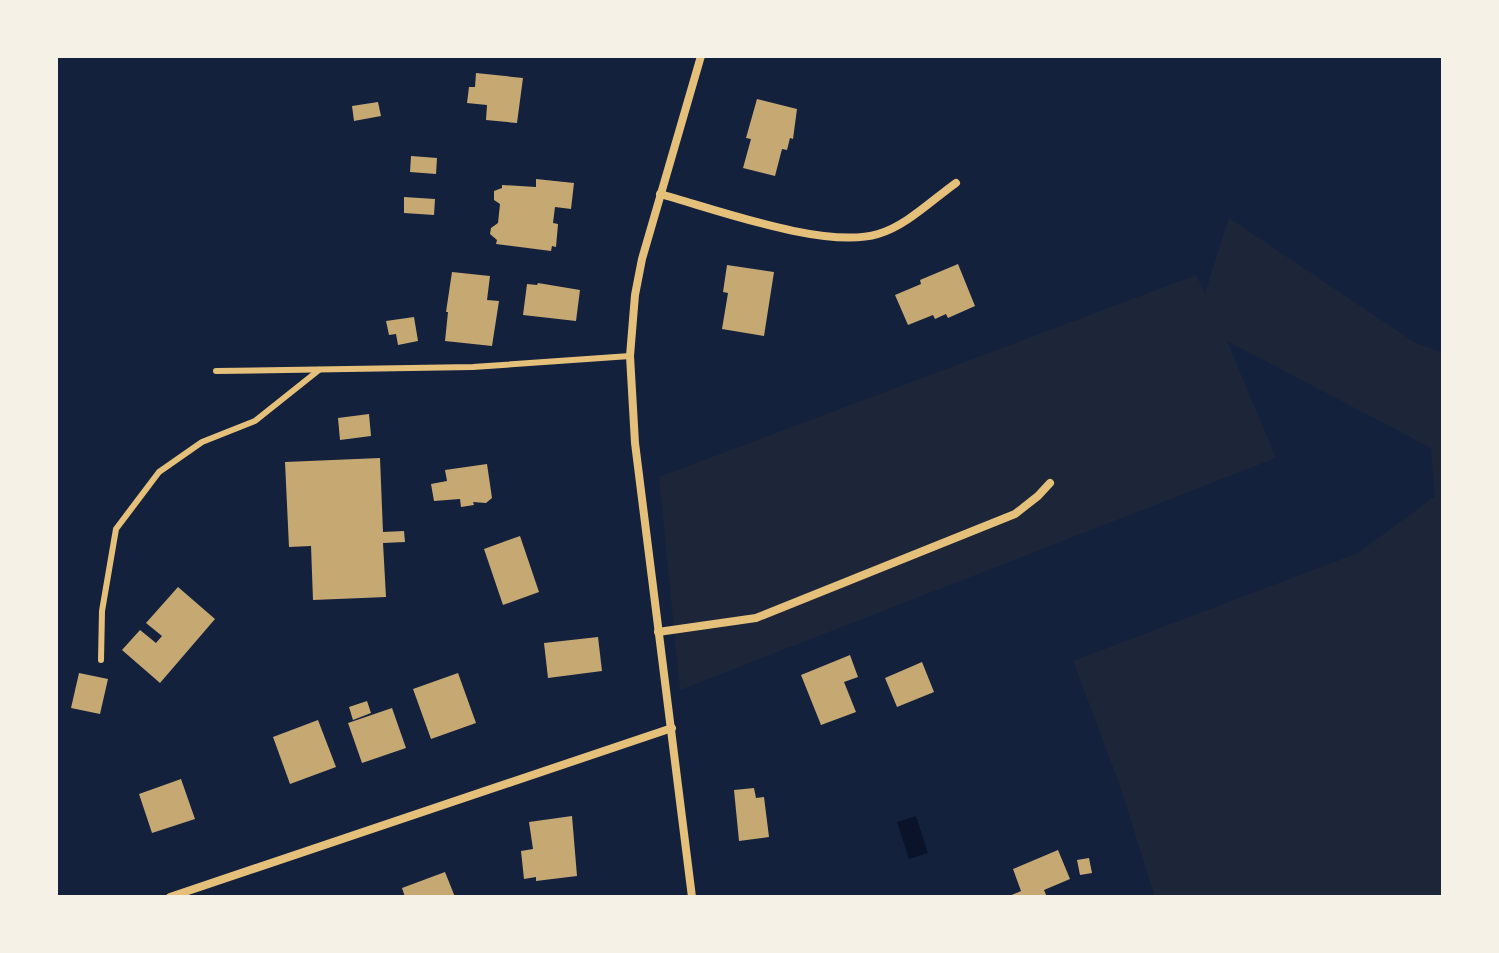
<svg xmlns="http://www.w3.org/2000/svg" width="1499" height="953" viewBox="0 0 1499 953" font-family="Rubik,sans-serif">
	<rect width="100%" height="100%" fill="#14213d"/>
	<polygon fill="#1d2539" points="1229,218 1414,342 1443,353 1443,897 1155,897 1120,786 1073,661 1358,553 1435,496 1431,448 1227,341 1276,458 680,690 659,477 1196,275 1205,293"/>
	<polygon fill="#0b132b" points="916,816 928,853 909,859 897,822"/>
	<g fill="#c6a872">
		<polygon points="476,73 523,78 517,123 486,120 487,105 467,103 469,87 475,87"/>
		<polygon points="757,99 797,109 793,139 790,138 787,150 782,149 775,176 743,168 751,139 746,138"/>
		<polygon points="378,102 381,116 354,121 352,106"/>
		<polygon points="411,156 437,158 436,174 410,172"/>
		<polygon points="536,179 574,183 571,209 555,207 553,223 558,224 556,247 552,246 551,251 496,244 497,240 490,234 491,228 498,223 500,204 494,200 494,191 502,188 502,185 536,187"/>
		<polygon points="404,197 435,199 434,215 404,213"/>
		<polygon points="958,264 975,306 948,318 946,314 935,319 933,315 908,325 895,295 921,284 920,280"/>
		<polygon points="727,265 774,272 764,336 722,329 728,293 723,292"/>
		<polygon points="452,272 490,276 487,300 499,301 492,346 445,341 448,312 446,312"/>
		<polygon points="538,283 580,290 576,321 523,315 527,284 537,285"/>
		<polygon points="414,317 418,341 398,345 396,334 389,335 386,321"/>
		<polygon points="369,414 371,436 340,440 338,418"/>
		<polygon points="380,458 383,532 404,531 405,542 383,543 386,597 313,600 311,546 289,547 285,462"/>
		<polygon points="487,464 492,498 486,503 473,502 474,505 461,507 460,499 434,501 431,484 447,481 445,470"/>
		<polygon points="520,536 539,592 503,605 484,549"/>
		<polygon points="178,587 215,619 160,683 122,650 140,630 156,643 162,636 146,623"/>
		<polygon points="598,637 602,671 548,678 544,643"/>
		<polygon points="850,655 858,677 844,682 856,712 821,725 801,675"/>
		<polygon points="922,662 934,692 897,707 885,678"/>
		<polygon points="79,673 108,679 100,714 71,708"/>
		<polygon points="458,673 476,723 431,739 413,689"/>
		<polygon points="367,701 371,713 353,720 349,707"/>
		<polygon points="392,708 406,748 362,763 348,723"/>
		<polygon points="318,720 336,767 290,784 273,737"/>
		<polygon points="181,779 195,819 152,833 139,794"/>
		<polygon points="754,788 756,798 764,797 769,837 739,841 734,790"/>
		<polygon points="572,816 577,876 536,881 536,877 524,879 521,851 533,849 529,822"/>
		<polygon points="1058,850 1070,879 1044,890 1047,897 1007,897 1021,891 1013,869"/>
		<polygon points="1089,858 1092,873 1080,875 1077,860"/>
		<polygon points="445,872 455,897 405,897 402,888"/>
	</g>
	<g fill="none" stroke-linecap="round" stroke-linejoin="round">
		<g stroke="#e5c07b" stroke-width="6">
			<polyline points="216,371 473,367 630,356"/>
			<polyline points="101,660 102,611 116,529 159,472 202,442 255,421 319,370"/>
		</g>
		<g stroke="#e5c07b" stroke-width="8">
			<path d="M660,194c55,15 166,56 218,40 28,-8 54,-34 78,-51"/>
			<polyline points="658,632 756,618 1015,514 1038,496 1050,483"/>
			<polyline points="170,897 672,728"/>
			<polyline points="692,897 635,443 630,356 635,295 642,259 701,56"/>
		</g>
	</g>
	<rect width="1499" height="953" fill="none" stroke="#f6f1e7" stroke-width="116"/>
</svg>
